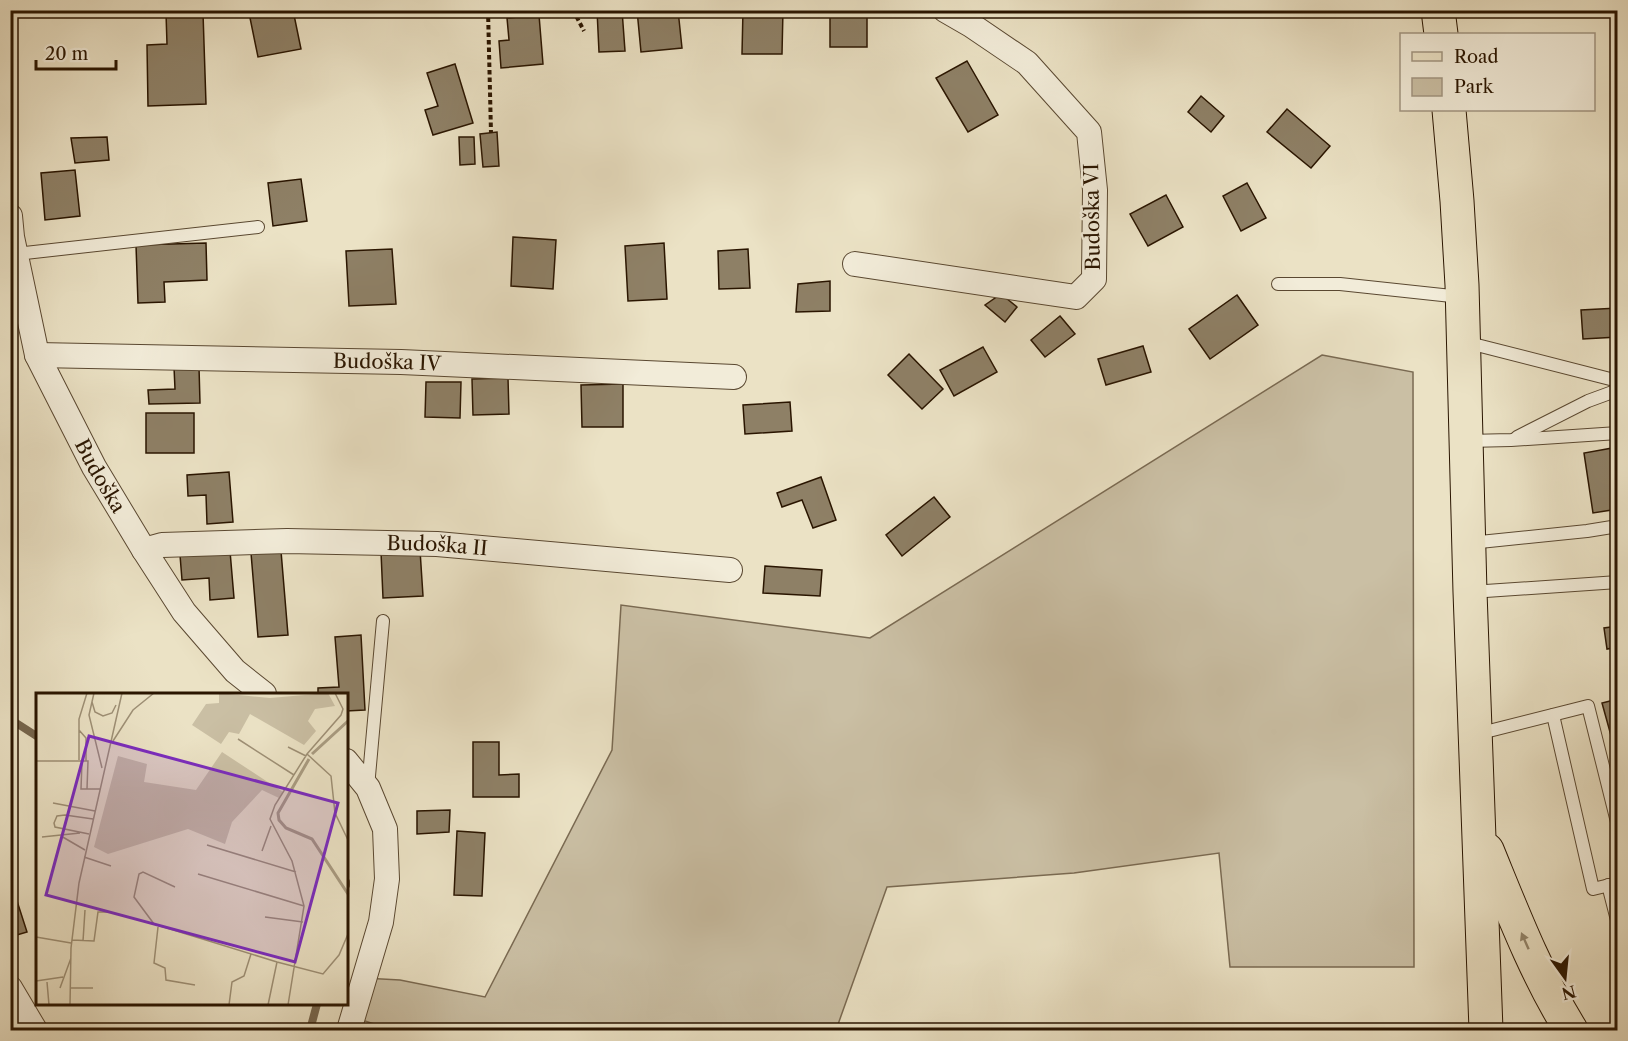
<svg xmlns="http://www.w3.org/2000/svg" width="1628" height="1041" viewBox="0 0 1628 1041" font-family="'Libre Caslon Text',serif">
	<rect width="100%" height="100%" fill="#ebe2c5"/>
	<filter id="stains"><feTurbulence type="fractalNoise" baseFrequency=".00333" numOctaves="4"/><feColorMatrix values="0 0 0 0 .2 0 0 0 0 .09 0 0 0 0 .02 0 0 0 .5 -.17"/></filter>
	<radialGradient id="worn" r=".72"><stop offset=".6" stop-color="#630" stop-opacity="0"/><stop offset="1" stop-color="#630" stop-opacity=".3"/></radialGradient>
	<polygon fill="#cabfa4" stroke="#7a6a52" stroke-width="1.5" points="1322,355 1413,372 1414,967 1230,967 1219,853 1074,873 887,887 836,1030 392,1030 353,1017 364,978 400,980 485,997 612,750 621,605 870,638"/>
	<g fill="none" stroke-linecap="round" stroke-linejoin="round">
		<g stroke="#76664e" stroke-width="8">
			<polyline points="10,719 38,737"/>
			<polyline points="346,882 346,885"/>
			<polyline points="310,1030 317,1004"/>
		</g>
	</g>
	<g fill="#8e8066" stroke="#2a1500" stroke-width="1.5">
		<polygon points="260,10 293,10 301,49 258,57 249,13"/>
		<polygon points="597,10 622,10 625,51 599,52"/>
		<polygon points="637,10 678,10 682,48 641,52"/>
		<polygon points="743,10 783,10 782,54 742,54"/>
		<rect x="830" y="10" width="37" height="37"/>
		<polygon points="166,13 203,13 206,104 148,106 147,45 167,44"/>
		<polygon points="539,15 543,64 501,68 499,41 509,40 507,18"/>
		<polygon points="967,61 998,115 968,132 936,78"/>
		<polygon points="455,64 473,123 433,135 425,110 438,106 427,73"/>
		<polygon points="1201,96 1224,116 1211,132 1188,112"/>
		<polygon points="1287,109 1330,146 1311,168 1267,132"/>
		<polygon points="497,132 499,166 483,167 480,134"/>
		<polygon points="107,137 109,160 75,163 71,138"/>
		<polygon points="459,137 474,137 475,164 460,165"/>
		<polygon points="75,170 80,216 45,220 41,173"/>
		<polygon points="301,179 307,221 273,226 268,183"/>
		<polygon points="1247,183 1266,218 1241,231 1223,196"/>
		<polygon points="1166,195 1183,227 1148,246 1130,214"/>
		<polygon points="513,237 556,240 553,289 511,286"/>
		<polygon points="206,243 207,280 164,282 165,302 138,303 136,245"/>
		<polygon points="664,243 667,299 628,301 625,246"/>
		<polygon points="392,249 396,304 349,306 346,251"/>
		<polygon points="748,249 750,288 719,289 718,251"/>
		<polygon points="830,281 830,311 796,312 798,284"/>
		<polygon points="1001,294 1017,307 1005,322 985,305"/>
		<polygon points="1237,295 1258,325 1210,359 1189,329"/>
		<polygon points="1618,308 1618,337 1583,339 1581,310"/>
		<polygon points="1060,316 1075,334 1045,357 1031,340"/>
		<polygon points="1143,346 1151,372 1106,385 1098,359"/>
		<polygon points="983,347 997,372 954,396 940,370"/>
		<polygon points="909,354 943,389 922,409 888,375"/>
		<polygon points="174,367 199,367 200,403 149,404 148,390 175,389"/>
		<polygon points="508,378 509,414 473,415 472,379"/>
		<polygon points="426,382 461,382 460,418 425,417"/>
		<polygon points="623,384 623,427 582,427 581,385"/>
		<polygon points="790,402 792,431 745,434 743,405"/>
		<rect x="146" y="413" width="48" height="40"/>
		<polygon points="1618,447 1618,509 1593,513 1584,453"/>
		<polygon points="229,472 233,522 207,524 206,495 188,496 187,475"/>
		<polygon points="821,477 836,520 813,528 802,500 782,507 777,493"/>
		<polygon points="934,497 950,517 902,556 886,535"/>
		<polygon points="420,550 423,596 383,598 381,552"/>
		<polygon points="230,551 234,598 210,600 209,578 182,580 180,555"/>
		<polygon points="281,551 288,635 258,637 251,553"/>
		<polygon points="765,566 822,570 820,596 763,593"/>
		<polygon points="1618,626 1618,647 1607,649 1604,628"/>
		<polygon points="361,635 365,710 346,711 346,694 318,694 318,688 339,687 335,637"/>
		<polygon points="1618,699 1618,761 1602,703"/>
		<polygon points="473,742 499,742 499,775 519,774 519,797 473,797"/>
		<polygon points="450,810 449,832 417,834 417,811"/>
		<polygon points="457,831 485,833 482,896 454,895"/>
		<polygon points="17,901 27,932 10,937 10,903"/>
	</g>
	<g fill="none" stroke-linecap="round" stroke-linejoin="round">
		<defs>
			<g id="lane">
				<polyline points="16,254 258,227"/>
				<polyline points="1278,284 1340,284 1461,297"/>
				<polyline points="1465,342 1618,381"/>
				<polyline points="1517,437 1588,401 1618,390"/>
				<polyline points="1467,441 1511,440 1618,433"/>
				<polyline points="1470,543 1587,531 1618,526"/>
				<polyline points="1471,592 1618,582"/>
				<polyline points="1553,715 1593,889 1618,883"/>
				<polyline points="1477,734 1588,706 1618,826"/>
				<polyline points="368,787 383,621"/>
				<polyline points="1608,885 1618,924"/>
			</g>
			<g id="street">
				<path id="s1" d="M10,216l2,21 25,118 57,112 50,83 40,62 51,59 29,23"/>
				<polyline points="855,264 1076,297 1094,279 1095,190 1089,132 1027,63 971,25 945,10"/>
				<path id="s2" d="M37,355l364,7 333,15"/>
				<path id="s3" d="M144,550l18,-5 125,-4 150,3 293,26"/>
				<polyline points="346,761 368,788 385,829 387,879 381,922 349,1030"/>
				<polyline points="10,988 35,1030"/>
			</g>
			<g id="primary">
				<polyline points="1438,10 1441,34"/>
				<polyline points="1449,110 1457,201 1462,285 1470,592 1486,1030"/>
				<path d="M1487,850c25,61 49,124 84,180"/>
			</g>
		</defs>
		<use href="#lane" stroke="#5a4831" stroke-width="14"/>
		<use href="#street" stroke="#5a4831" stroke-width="26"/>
		<use href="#primary" stroke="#2a1500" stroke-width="35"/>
		<g stroke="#2a1500" stroke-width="4" stroke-dasharray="4.5 3" stroke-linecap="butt">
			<polyline points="488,10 491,133"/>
			<polyline points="573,10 584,31"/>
		</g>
		<use href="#lane" stroke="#f2ecd9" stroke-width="12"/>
		<use href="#street" stroke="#f2ecd9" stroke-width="24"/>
		<use href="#primary" stroke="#ebe2c5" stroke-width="33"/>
	</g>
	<defs><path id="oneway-solid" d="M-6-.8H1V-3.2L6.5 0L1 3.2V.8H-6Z" transform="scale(1.5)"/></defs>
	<use fill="#94866c" href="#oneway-solid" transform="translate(1525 941) rotate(-114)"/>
	<g text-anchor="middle" stroke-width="4.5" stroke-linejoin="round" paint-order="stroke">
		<g font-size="20" fill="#2a1500" stroke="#f2ecd9">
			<text transform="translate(1092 217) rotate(-91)" y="7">Budoška VI</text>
			<text dy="7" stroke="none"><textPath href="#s2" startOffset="350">Budoška IV</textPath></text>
			<text dy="7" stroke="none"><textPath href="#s1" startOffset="278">Budoška</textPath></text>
			<text dy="7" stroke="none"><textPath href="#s3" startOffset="294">Budoška II</textPath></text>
		</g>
	</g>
	<g transform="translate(36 693)">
		<rect width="312" height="312" fill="#ebe2c5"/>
		<path d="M183,0l51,5 58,-5 7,13 -20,3 -7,12 8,10 -12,14 -54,-31 -11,20 -10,-2 -8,12 -29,-19 14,-21 13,-1zM186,59l61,40 -4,6 -17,-8 -30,32 -7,22 -37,-15 -80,25 -14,-7 24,-91 29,8 -3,18 52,8z" fill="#cabfa4"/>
		<path fill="none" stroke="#a99c82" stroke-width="3" d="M276,61l36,-33M273,66l-31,54 1,7 7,8 26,11 36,55"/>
		<path fill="none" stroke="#9e9076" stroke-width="1.5" d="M58,0l-5,22 13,53M56,9l3,10 8,4 9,-3 4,-8M43,37l7,8v23M202,46l56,36M77,48l20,-31 21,-17M252,54l18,9M271,61l24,22 4,37 13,27M43,67v-41l8,-26M0,68h52l-1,28M46,68l-1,28h19M17,110l42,8M53,141l-34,-7 -1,-4 3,-7 8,-1 28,4M25,143l24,14M6,144l38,-4M171,152l89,27M226,158l9,-25M48,164l27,9M162,181l106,32M139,194l-32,-15 -4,2 -5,23 20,27 123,38 46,12 16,-19 9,-21M229,224l38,5M122,234l-4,36 11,5 1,12 29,5M0,244l35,6M36,247l22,1 4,-29h13M47,248l2,-31M0,288l27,-4M11,289l2,23M24,295l11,-30M34,295h23M34,312l1,-57 8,-65 43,-190M193,312l3,-23 12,-6 7,-22M232,312l9,-43M252,312l16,-99 -12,-45 -22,-42 5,-14 32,-51 34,-39 2,-6 -8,-16"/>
		<path fill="#7b2cbf" fill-opacity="0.15" stroke="#7b2cbf" stroke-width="3" d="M53,43l249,67 -43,159 -249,-67z"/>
		<rect width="312" height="312" fill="none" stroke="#2a1500" stroke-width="3"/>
	</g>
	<rect width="1628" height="1041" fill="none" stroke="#ebe2c5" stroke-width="36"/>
	<rect x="12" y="12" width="1604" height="1017" fill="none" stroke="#2a1500" stroke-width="3"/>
	<rect x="18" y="18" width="1592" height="1005" fill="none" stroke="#2a1500" stroke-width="1.5"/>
	<rect x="1400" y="33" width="195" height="78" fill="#f2ecd9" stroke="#a29682" stroke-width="1.5"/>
	<rect x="1412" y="52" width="30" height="9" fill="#ebe2c5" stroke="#a29682" stroke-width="1.5"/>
	<text x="1454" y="63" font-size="18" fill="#2a1500">Road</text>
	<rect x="1412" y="78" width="30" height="18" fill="#cabfa4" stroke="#a29682" stroke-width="1.5"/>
	<text x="1454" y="93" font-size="18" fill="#2a1500">Park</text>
	<g transform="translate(1565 978) rotate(165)" stroke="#f2ecd9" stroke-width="4.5" paint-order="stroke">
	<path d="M0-4.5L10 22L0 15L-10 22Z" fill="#2a1500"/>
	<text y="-9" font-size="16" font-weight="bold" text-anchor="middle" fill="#2a1500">N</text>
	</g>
	<path d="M36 60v9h80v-9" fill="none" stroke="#2a1500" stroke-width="3"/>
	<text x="45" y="60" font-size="18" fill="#2a1500" stroke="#f2ecd9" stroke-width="4.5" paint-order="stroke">20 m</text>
	<rect width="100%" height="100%" filter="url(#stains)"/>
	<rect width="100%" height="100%" fill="url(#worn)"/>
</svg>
